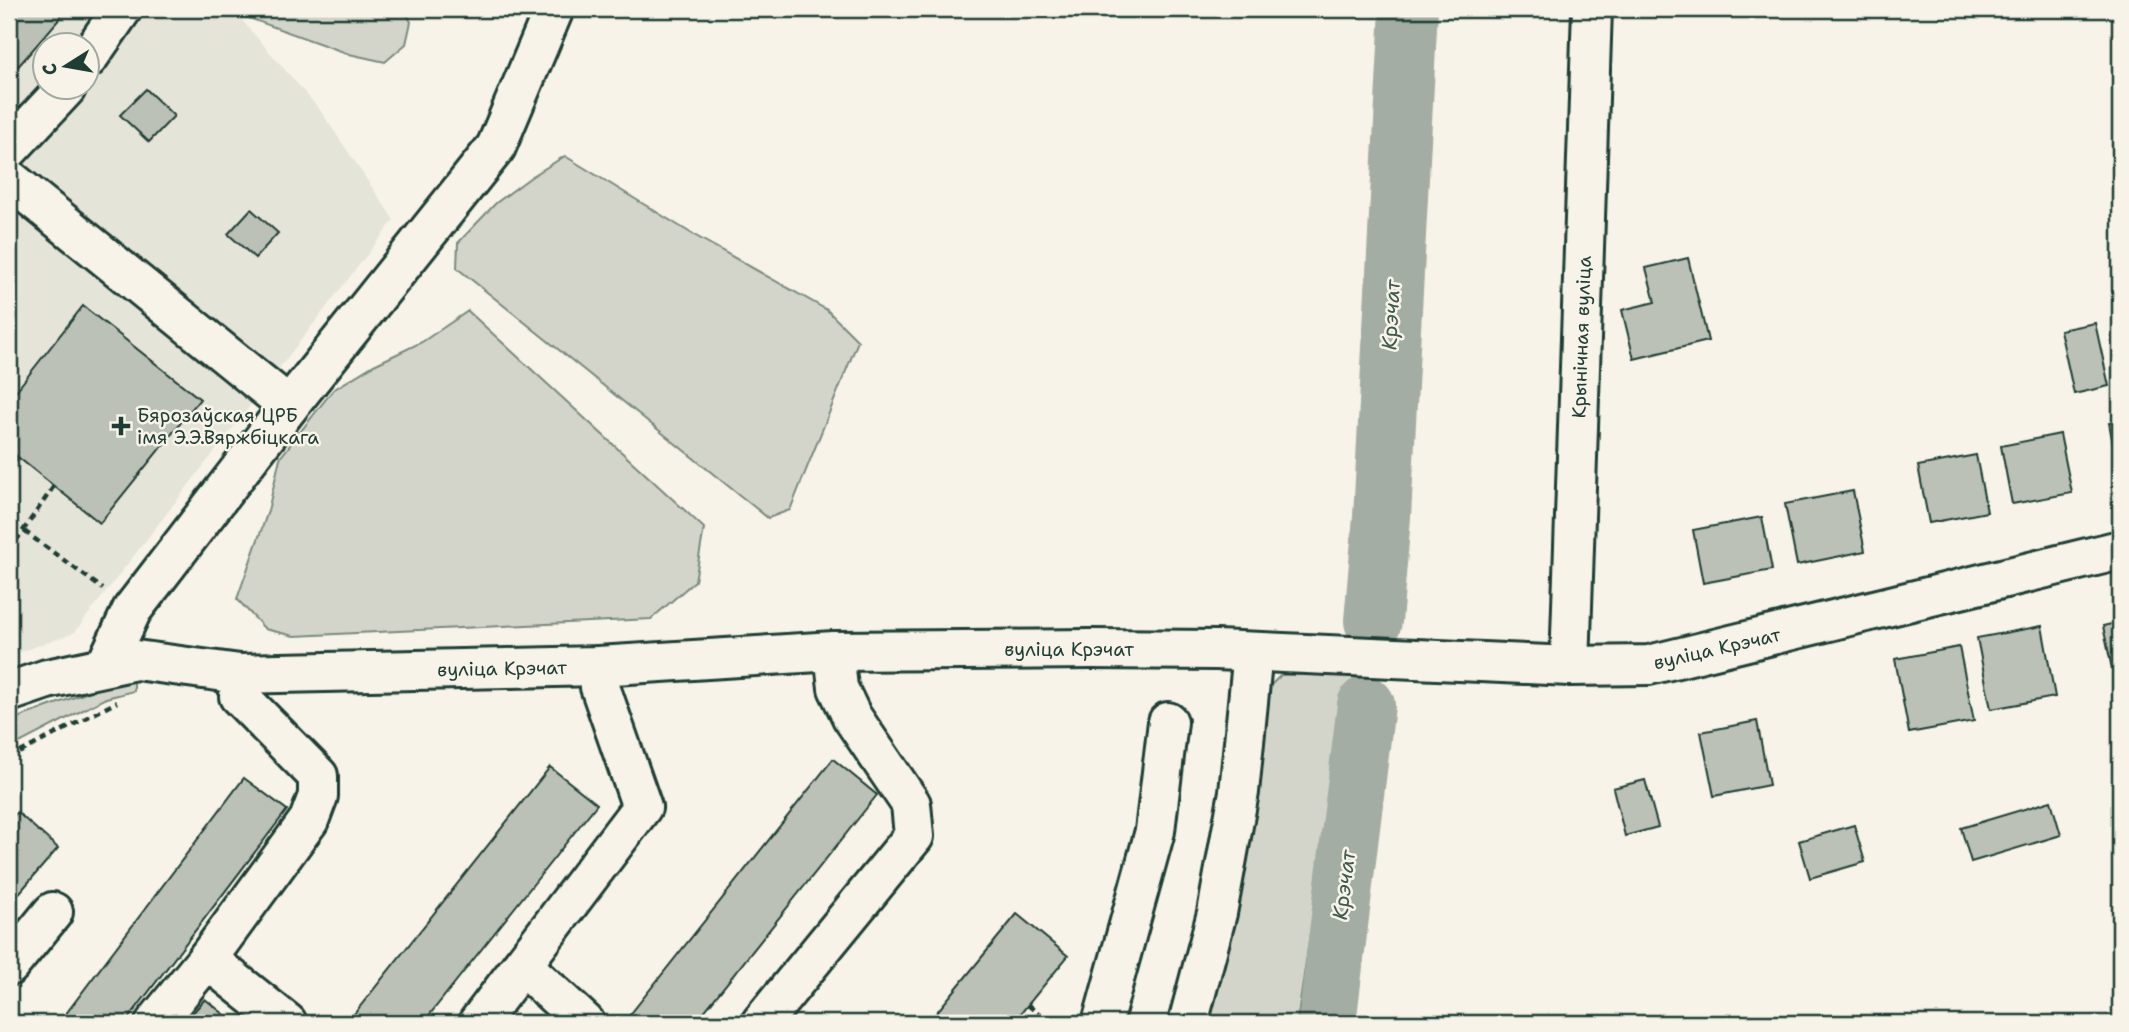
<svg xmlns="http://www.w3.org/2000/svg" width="2129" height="1032" viewBox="0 0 2129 1032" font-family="'Shantell Sans',sans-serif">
	<rect width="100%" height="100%" fill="#f7f3e8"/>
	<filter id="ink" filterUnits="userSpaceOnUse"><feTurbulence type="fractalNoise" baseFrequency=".0143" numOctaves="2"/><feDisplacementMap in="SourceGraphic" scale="14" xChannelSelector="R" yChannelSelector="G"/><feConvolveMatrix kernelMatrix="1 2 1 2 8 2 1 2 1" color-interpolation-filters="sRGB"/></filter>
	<g filter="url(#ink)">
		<path fill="#e5e4d9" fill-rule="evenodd" d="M9,9h223l88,101 74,110 -320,413 -65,23zM46,46h42v42h-42z"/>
		<g fill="#d3d5ca" stroke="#79897f" stroke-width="2">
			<polygon points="232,9 404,9 411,22 406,44 385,62 349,54 235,13"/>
			<polygon points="565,156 694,235 827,310 858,341 790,510 768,518 457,268 458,243 496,203 531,177"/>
			<polygon points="468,311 704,528 695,581 651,619 294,636 265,629 237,599 268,511 280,458 333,390 374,365 422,342"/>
			<polygon points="1359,674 1322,852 1297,1023 1204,1023 1242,879 1263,751 1269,687 1281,675"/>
			<polygon points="134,681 134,691 106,698 10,748 9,721 94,690"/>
		</g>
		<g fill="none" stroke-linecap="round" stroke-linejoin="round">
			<g stroke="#a4ada3" stroke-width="58">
				<polyline points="1373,621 1382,517 1409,9"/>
				<polyline points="1327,1023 1366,705"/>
			</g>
		</g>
		<g fill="#bbc1b6" stroke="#1f3d34" stroke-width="2">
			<polygon points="9,9 53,9 62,16 9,77"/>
			<polygon points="146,89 174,116 149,142 120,115"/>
			<polygon points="251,209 278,233 255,258 228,234"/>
			<polygon points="1688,258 1708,341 1634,359 1622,310 1655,302 1646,268"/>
			<polygon points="83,306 200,399 100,523 9,450 9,400"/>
			<polygon points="2095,323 2109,386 2074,394 2060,330"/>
			<polygon points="2120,421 2120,481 2109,423"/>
			<polygon points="2060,434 2072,493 2012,504 2001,446"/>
			<polygon points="9,450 18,458 9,469"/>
			<polygon points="1976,455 1987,512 1929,523 1918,466"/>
			<polygon points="1853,491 1865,551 1797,565 1785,504"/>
			<polygon points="1762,517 1772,570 1703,583 1693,530"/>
			<polygon points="2120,622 2120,677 2114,678 2103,626"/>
			<polygon points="2042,626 2055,697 1991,709 1977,638"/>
			<polygon points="1959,647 1974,721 1909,733 1895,659"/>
			<polygon points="1757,721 1769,785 1714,796 1701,732"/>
			<polygon points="833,759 877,795 695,1023 638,1023 629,1016"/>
			<polygon points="550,767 597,804 469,965 423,1023 347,1023"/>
			<polygon points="244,778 287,810 125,1023 59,1023"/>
			<polygon points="1645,780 1658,827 1625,836 1613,788"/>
			<polygon points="2051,801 2061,835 1971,862 1961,828"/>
			<polygon points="17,812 58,848 9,905 9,822"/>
			<polygon points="1854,825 1865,862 1810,878 1799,841"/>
			<polygon points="1017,914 1068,956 1013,1023 928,1023"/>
			<polygon points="205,999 235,1023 184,1023"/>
		</g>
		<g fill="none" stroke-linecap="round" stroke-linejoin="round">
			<defs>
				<g id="minor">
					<polyline points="88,58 122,9"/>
					<polyline points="9,149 66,88"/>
					<polyline points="9,179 289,406 132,610 106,665"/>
					<polyline points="289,406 496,147 554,9"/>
					<polyline points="1570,666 1592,9"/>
					<polyline points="9,692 47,679 136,660 240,674 598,666 834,651 1091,649 1216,650 1570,666 1649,665 2120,550"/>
					<polyline points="207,959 287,1023"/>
					<polyline points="522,965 585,1023"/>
					<polyline points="9,966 53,912"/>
					<polyline points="155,1023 207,959 309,820 318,796 318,776 239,696 240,674"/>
					<polyline points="478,1023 642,807 600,687 598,666"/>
					<polyline points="761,1023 914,836 911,804 852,717 838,688 834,651"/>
					<polyline points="1102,1023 1155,831 1168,722"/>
					<polyline points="1188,1023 1217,913 1239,792 1253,652"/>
				</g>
			</defs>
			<use href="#minor" stroke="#1f3d34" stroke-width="44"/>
			<g stroke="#1f3d34" stroke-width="4.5" stroke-dasharray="7 5" stroke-linecap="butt">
				<polyline points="24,531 103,589"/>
				<polyline points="9,551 54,486"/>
				<polyline points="9,758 117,702"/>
				<polyline points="1028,1005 1049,1023"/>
			</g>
			<use href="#minor" stroke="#f7f3e8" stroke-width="38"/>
		</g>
	</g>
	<path fill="#1f3d34" stroke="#f7f3e8" stroke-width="2.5" d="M117.5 415.5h7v7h7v7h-7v7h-7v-7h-7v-7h7z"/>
	<g text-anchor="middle" stroke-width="5" stroke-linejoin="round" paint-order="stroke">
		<g font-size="19" fill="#1f3d34" stroke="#f7f3e8">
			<text transform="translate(1581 337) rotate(-88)" y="7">Крынічная вуліца</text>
			<text transform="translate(1717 648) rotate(-13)" y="7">вуліца Крэчат</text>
			<text x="1069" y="656">вуліца Крэчат</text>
			<text transform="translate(502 668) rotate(-1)" y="7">вуліца Крэчат</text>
		</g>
		<g font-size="19" fill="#1f3d34" stroke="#f7f3e8" text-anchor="start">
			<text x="137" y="422">Бярозаўская ЦРБ<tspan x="137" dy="22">імя Э.Э.Вяржбіцкага</tspan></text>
		</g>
		<g font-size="21" font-style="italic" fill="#405950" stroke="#f7f3e8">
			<text transform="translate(1391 315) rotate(-87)" y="7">Крэчат</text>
			<text transform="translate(1344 885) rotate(-83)" y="7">Крэчат</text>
		</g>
	</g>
	<rect width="2129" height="1032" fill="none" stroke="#f7f3e8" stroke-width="35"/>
	<rect x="18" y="18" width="2094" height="997" fill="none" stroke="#1f3d34" stroke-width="2.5" filter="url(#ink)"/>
	<g transform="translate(66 66) rotate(259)"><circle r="33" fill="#f7f3e8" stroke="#a1aaa0" stroke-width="2"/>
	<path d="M0-5L12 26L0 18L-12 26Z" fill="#1f3d34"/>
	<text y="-10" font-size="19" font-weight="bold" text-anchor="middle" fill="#1f3d34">С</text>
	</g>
</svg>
